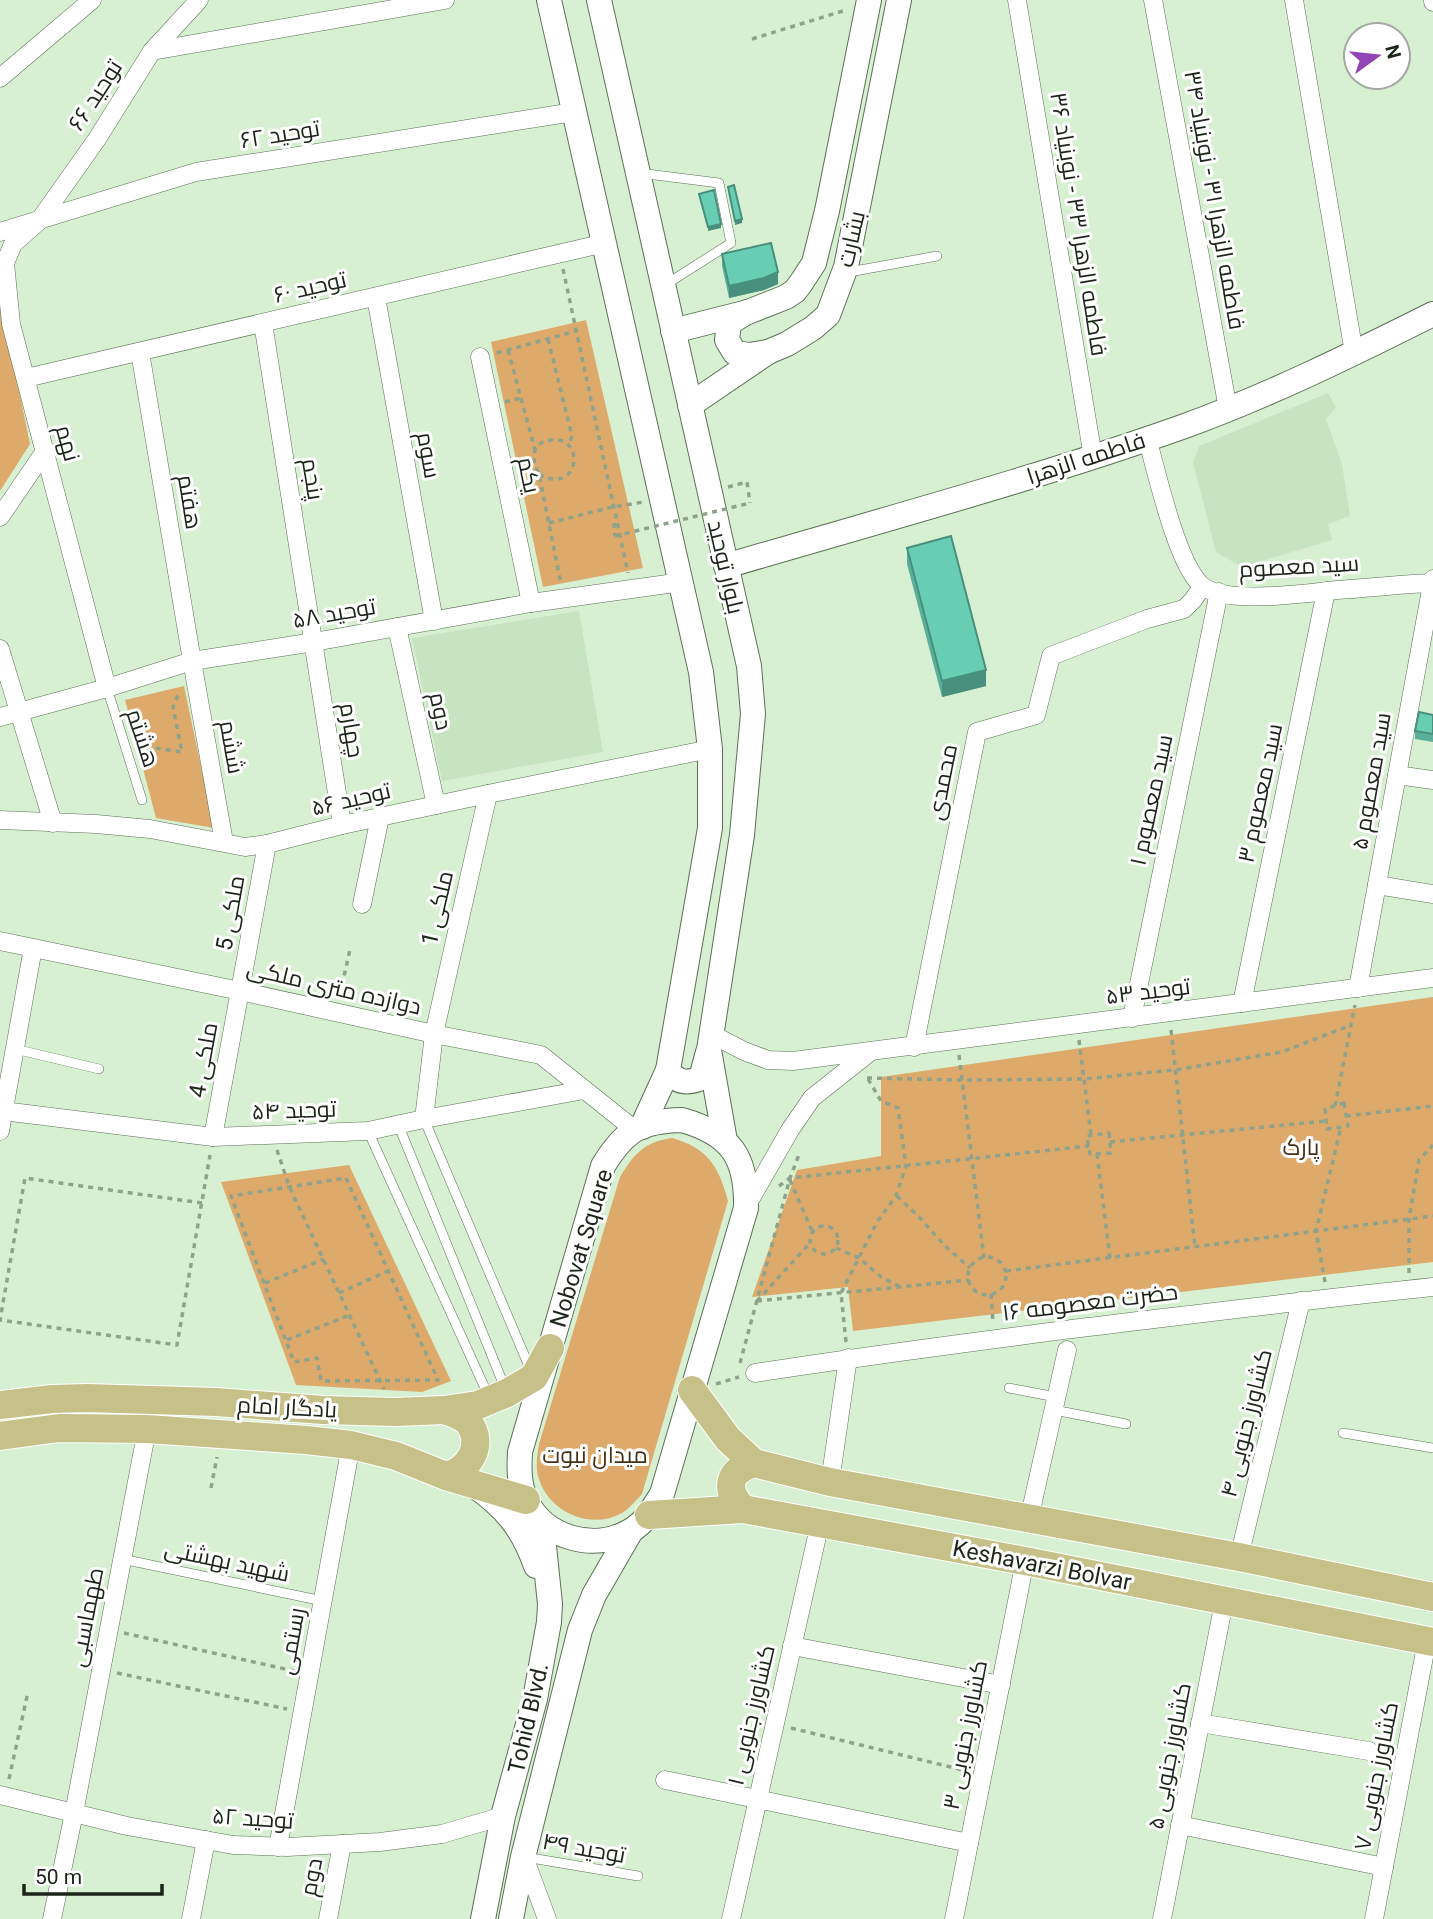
<svg xmlns="http://www.w3.org/2000/svg" width="1433" height="1919" viewBox="0 0 1433 1919" font-family="Roboto,Cairo,sans-serif">
	<rect width="100%" height="100%" fill="#d7f0d1"/>
	<g fill="#c6e4c0">
		<polygon points="1328,393 1336,407 1326,419 1342,464 1350,516 1328,524 1332,540 1242,567 1216,552 1193,462 1199,446"/>
		<polygon points="579,611 603,752 442,781 412,638"/>
	</g>
	<g fill="#deaa6b">
		<polygon points="0,298 30,444 0,491"/>
		<polygon points="586,320 643,568 543,587 491,342"/>
		<polygon points="184,686 214,828 156,818 125,700"/>
		<polygon points="1433,997 1433,1262 853,1331 848,1287 752,1297 797,1170 881,1156 881,1077"/>
		<path d="M672,1138c36,10 47,29 56,63l-86,293c-6,6 -13,15 -20,19 -34,19 -79,-4 -85,-42 -1,-9 1,-19 2,-27l81,-267c14,-23 24,-35 52,-39z"/>
		<polygon points="349,1165 451,1381 422,1392 296,1385 221,1182"/>
	</g>
	<g fill="none" stroke-linecap="round" stroke-linejoin="round">
		<defs>
			<g id="lane">
				<polyline points="639,173 719,183 731,243 665,285"/>
				<polyline points="849,272 937,256"/>
				<polyline points="107,688 142,800"/>
				<polyline points="15,1049 99,1069"/>
				<polyline points="424,1119 531,1371"/>
				<polyline points="398,1124 505,1388"/>
				<polyline points="368,1131 489,1397"/>
				<polyline points="1009,1388 1056,1397"/>
				<polyline points="1054,1410 1126,1424"/>
				<polyline points="1343,1433 1433,1448"/>
				<polyline points="122,1559 323,1601"/>
				<polyline points="525,1857 638,1876"/>
			</g>
			<g id="street">
				<polyline points="1017,0 1093,457"/>
				<polyline points="1153,0 1228,409"/>
				<polyline points="1294,0 1354,353"/>
				<polyline points="1433,0 1433,2"/>
				<polyline points="152,51 445,0"/>
				<polyline points="0,78 92,0"/>
				<polyline points="0,232 196,172 574,112"/>
				<polyline points="376,297 434,621"/>
				<polyline points="263,323 342,825"/>
				<polyline points="140,352 192,661 224,842"/>
				<polyline points="480,357 531,603"/>
				<polyline points="26,378 605,243"/>
				<path d="M1147,438c10,35 29,122 53,146 21,22 107,9 137,6 32,-2 64,-6 96,-7"/>
				<polyline points="0,517 45,451"/>
				<polyline points="397,627 436,805"/>
				<polyline points="0,649 53,823"/>
				<polyline points="107,688 11,324 5,263 13,244 39,221 97,139 152,51 199,0"/>
				<polyline points="0,717 107,688 192,661 314,642 531,603 682,582"/>
				<polyline points="1397,775 1433,780"/>
				<polyline points="0,820 96,824 150,829 245,847 267,844 342,825 488,794 710,749"/>
				<polyline points="1377,885 1433,894"/>
				<polyline points="362,904 380,817"/>
				<polyline points="0,941 240,991 434,1034 541,1055 635,1130"/>
				<polyline points="1358,988 1433,579"/>
				<polyline points="1242,1003 1326,591"/>
				<polyline points="1132,1018 1219,592"/>
				<polyline points="711,1034 744,1051 768,1060 793,1061 1433,978"/>
				<polyline points="914,1047 977,732 1036,715 1051,656 1147,619 1184,609 1193,600 1202,587"/>
				<polyline points="3,1111 213,1137 368,1131 424,1119 584,1090"/>
				<polyline points="424,1119 434,1034 488,794"/>
				<polyline points="0,1131 33,948"/>
				<polyline points="213,1137 267,844"/>
				<polyline points="747,1205 790,1130 812,1098 870,1052"/>
				<path d="M755,1373c108,-17 217,-31 325,-45 118,-14 235,-29 353,-41"/>
				<polyline points="830,1482 848,1358"/>
				<polyline points="1029,1519 1067,1350"/>
				<polyline points="1239,1557 1301,1301"/>
				<polyline points="792,1646 1001,1685"/>
				<polyline points="1200,1723 1369,1751"/>
				<polyline points="665,1780 969,1843"/>
				<polyline points="0,1795 127,1826 233,1845 287,1847 380,1842 442,1834 503,1816"/>
				<polyline points="1180,1825 1384,1867"/>
				<polyline points="278,1847 351,1445"/>
				<polyline points="524,1857 547,1919"/>
				<polyline points="52,1919 74,1813 147,1429"/>
				<polyline points="191,1919 206,1840"/>
				<polyline points="328,1919 342,1844"/>
				<polyline points="731,1919 820,1523"/>
				<polyline points="954,1919 1025,1561"/>
				<polyline points="1162,1919 1224,1602"/>
				<polyline points="1374,1919 1427,1641"/>
			</g>
			<g id="secondary">
				<polyline points="549,0 701,672 710,749 710,828 668,1070 642,1127"/>
				<polyline points="599,0 749,666 753,714 742,835 709,1050 725,1141"/>
				<polyline points="747,312 729,323 727,340 735,353 749,355 768,352"/>
				<polyline points="673,331 748,312 786,297 795,291 801,283 814,263 827,211 869,0"/>
				<polyline points="690,405 768,352 787,344 813,328 828,315 846,267 899,0"/>
				<path d="M726,566c152,-45 306,-86 456,-139 86,-31 169,-72 251,-113"/>
				<path d="M668,1070c9,13 19,14 33,8l7,-26"/>
				<path d="M682,1120c49,14 65,37 64,88l-84,286c-9,14 -17,29 -32,37 -36,21 -86,7 -104,-31 -7,-15 -7,-31 -6,-48l83,-286c22,-36 37,-45 79,-46z"/>
				<path d="M475,1486c32,23 48,43 61,80"/>
				<polyline points="483,1919 503,1816 535,1699 549,1622 550,1604 544,1546 536,1516"/>
				<polyline points="511,1919 523,1857 580,1630 594,1595 631,1531"/>
			</g>
			<g id="primary">
				<polyline points="692,1390 728,1439 754,1463 830,1482 1239,1557 1433,1597"/>
				<polyline points="0,1405 52,1399 87,1398 216,1402 323,1410 395,1412 444,1410 478,1405 507,1393 534,1377 550,1348"/>
				<path d="M444,1410c9,3 19,6 25,13 16,22 0,47 -23,53"/>
				<polyline points="0,1436 59,1428 147,1429 306,1440 351,1445 396,1456 446,1476 526,1500"/>
				<path d="M743,1509c-19,-20 -15,-38 11,-46"/>
				<polyline points="649,1515 743,1509 1025,1561 1433,1642"/>
			</g>
		</defs>
		<use href="#lane" stroke="#5b7156" stroke-width="10"/>
		<use href="#street" stroke="#5b7156" stroke-width="19"/>
		<use href="#secondary" stroke="#5b7156" stroke-width="26"/>
		<use href="#primary" stroke="#fff" stroke-width="30"/>
		<g stroke="#8fa28a" stroke-width="3.5" stroke-dasharray="5 5" stroke-linecap="butt">
			<polyline points="752,39 846,10"/>
			<polyline points="563,269 628,573"/>
			<polyline points="548,339 572,436 569,445"/>
			<polyline points="508,350 535,450"/>
			<polyline points="497,353 576,331"/>
			<polyline points="505,402 521,398"/>
			<path d="M539,474c41,23 47,-39 12,-34 -20,2 -20,20 -12,34l22,110"/>
			<polyline points="728,487 747,482 750,503"/>
			<polyline points="549,523 612,507 644,502"/>
			<polyline points="614,523 615,536"/>
			<polyline points="136,745 182,752 173,707 179,693"/>
			<polyline points="340,995 350,949"/>
			<polyline points="1171,1030 1195,1247"/>
			<polyline points="1079,1040 1091,1135"/>
			<polyline points="959,1055 984,1258"/>
			<polyline points="867,1078 962,1080 1084,1079 1175,1070 1282,1052 1351,1025"/>
			<polygon points="1344,1103 1348,1126 1327,1129 1325,1109"/>
			<polyline points="1335,1106 1355,1005"/>
			<polyline points="1346,1116 1433,1106"/>
			<polygon points="1109,1133 1111,1153 1090,1154 1087,1136"/>
			<polyline points="1110,1142 1326,1121"/>
			<polyline points="277,1150 289,1186 384,1389"/>
			<polyline points="1097,1154 1110,1258"/>
			<polygon points="346,1178 438,1380 321,1381 317,1358 294,1362 231,1196"/>
			<polyline points="790,1180 812,1231"/>
			<polyline points="779,1186 790,1178 1089,1146"/>
			<polyline points="897,1196 920,1218 944,1245 970,1268"/>
			<polyline points="202,1203 25,1178 0,1320 177,1345 210,1155"/>
			<circle cx="824" cy="1240" r="14"/>
			<polyline points="836,1248 859,1258 881,1277 899,1286"/>
			<circle cx="987" cy="1276" r="19"/>
			<polyline points="1006,1271 1433,1216"/>
			<polyline points="1409,1273 1409,1219 1419,1160 1433,1145"/>
			<polyline points="1325,1282 1316,1231 1341,1127"/>
			<polyline points="265,1283 324,1259"/>
			<polyline points="339,1293 388,1271"/>
			<polyline points="991,1294 993,1323"/>
			<polyline points="757,1301 969,1280"/>
			<polyline points="757,1301 810,1243"/>
			<polyline points="287,1340 350,1315"/>
			<polyline points="846,1342 841,1293 877,1222 896,1196 906,1166 898,1108 881,1101 868,1079"/>
			<polyline points="740,1363 790,1178 800,1152"/>
			<polyline points="716,1384 739,1377"/>
			<polyline points="211,1488 217,1457"/>
			<polyline points="124,1633 294,1671"/>
			<polyline points="117,1673 287,1709"/>
			<polyline points="791,1728 967,1771"/>
			<polyline points="9,1779 28,1692"/>
		</g>
		<use href="#lane" stroke="#fff" stroke-width="9"/>
		<use href="#street" stroke="#fff" stroke-width="18"/>
		<use href="#secondary" stroke="#fff" stroke-width="24"/>
		<use href="#primary" stroke="#c5c188" stroke-width="28"/>
		<polyline stroke="#8fa28a" stroke-width="3.5" stroke-dasharray="5 5" stroke-linecap="butt" points="615,536 750,503"/>
	</g>
	<g fill="#59b09a">
		<polygon points="722,254 778,284 764,290 729,298 722,266"/>
		<polygon points="907,548 986,686 942,697 907,564"/>
		<polygon points="1433,715 1433,742 1415,739 1415,731"/>
	</g>
	<g fill="#48907d">
		<polygon points="742,219 742,223 735,225 735,221"/>
		<polygon points="721,224 721,228 708,231 708,227"/>
		<polygon points="778,272 778,284 764,290 729,298 729,286"/>
		<polygon points="986,670 986,686 942,697 942,681"/>
	</g>
	<g fill="#67cdb3" stroke="#48907d" stroke-width="2">
		<polygon points="734,185 742,219 735,221 728,187"/>
		<polygon points="714,190 721,224 708,227 699,194"/>
		<polygon points="771,243 778,272 764,278 729,286 722,254"/>
		<polygon points="951,536 986,670 942,681 907,548"/>
		<polygon points="1419,712 1433,715 1433,734 1415,731"/>
	</g>
	<g text-anchor="middle" stroke-width="6" stroke-linejoin="round" paint-order="stroke">
		<g font-size="23" fill="#1b2519" stroke="#fff">
			<text transform="translate(95 95) rotate(-57)" y="8">توحید ۶۶</text>
			<text transform="translate(280 134) rotate(-9)" y="8">توحید ۶۲</text>
			<text transform="translate(1215 200) rotate(80)" y="8">فاطمه الزهرا ۳۱ - نوبنیاد ۳۴</text>
			<text transform="translate(1079 224) rotate(81)" y="8">فاطمه الزهرا ۳۳ - نوبنیاد ۳۶</text>
			<text transform="translate(851 239) rotate(-77)" y="8">بشارت</text>
			<text transform="translate(310 287) rotate(-13)" y="8">توحید ۶۰</text>
			<text transform="translate(68 443) rotate(75)" y="8">نهم</text>
			<text transform="translate(429 455) rotate(80)" y="8">سوم</text>
			<text transform="translate(1086 458) rotate(-18)" y="8">فاطمه الزهرا</text>
			<text transform="translate(529 475) rotate(78)" y="8">یکم</text>
			<text transform="translate(313 479) rotate(81)" y="8">پنجم</text>
			<text transform="translate(190 502) rotate(81)" y="8">هفتم</text>
			<text transform="translate(1299 566) rotate(-3)" y="8">سید معصوم</text>
			<text transform="translate(726 567) rotate(77)" y="8">بلوار توحید</text>
			<text transform="translate(334 613) rotate(-10)" y="8">توحید ۵۸</text>
			<text transform="translate(441 711) rotate(78)" y="8">دوم</text>
			<text transform="translate(352 730) rotate(81)" y="8">چهارم</text>
			<text transform="translate(143 738) rotate(72)" y="8">هشتم</text>
			<text transform="translate(232 747) rotate(80)" y="8">ششم</text>
			<text transform="translate(1371 781) rotate(-80)" y="8">سید معصوم ۵</text>
			<text transform="translate(942 782) rotate(-79)" y="8">محمدی</text>
			<text transform="translate(1260 793) rotate(-78)" y="8">سید معصوم ۳</text>
			<text transform="translate(351 799) rotate(-13)" y="8">توحید ۵۶</text>
			<text transform="translate(1151 800) rotate(-78)" y="8">سید معصوم ۱</text>
			<text transform="translate(437 908) rotate(-77)" y="8">ملکی 1</text>
			<text transform="translate(230 913) rotate(-80)" y="8">ملکی 5</text>
			<text transform="translate(334 987) rotate(13)" y="8">دوازده متری ملکی</text>
			<text transform="translate(1148 991) rotate(-7)" y="8">توحید ۵۳</text>
			<text transform="translate(203 1060) rotate(-80)" y="8">ملکی 4</text>
			<text transform="translate(294 1110) rotate(-2)" y="8">توحید ۵۴</text>
			<text transform="translate(581 1248) rotate(-73)" y="8">Nobovat Square</text>
			<text transform="translate(1090 1302) rotate(-7)" y="8">حضرت معصومه ۱۶</text>
			<text transform="translate(287 1407) rotate(3)" y="8">یادگار امام</text>
			<text transform="translate(1246 1423) rotate(-76)" y="8">کشاورز جنوبی ۴</text>
			<text transform="translate(227 1561) rotate(12)" y="8">شهید بهشتی</text>
			<text transform="translate(1042 1565) rotate(11)" y="8">Keshavarzi Bolvar</text>
			<text transform="translate(86 1617) rotate(-79)" y="8">طهماسبی</text>
			<text transform="translate(291 1641) rotate(-80)" y="8">رستمی</text>
			<text transform="translate(751 1715) rotate(-77)" y="8">کشاورز جنوبی ۱</text>
			<text transform="translate(528 1718) rotate(-77)" y="8">Tohid Blvd.</text>
			<text transform="translate(965 1735) rotate(-79)" y="8">کشاورز جنوبی ۳</text>
			<text transform="translate(1169 1756) rotate(-79)" y="8">کشاورز جنوبی ۵</text>
			<text transform="translate(1376 1776) rotate(-79)" y="8">کشاورز جنوبی ۷</text>
			<text transform="translate(253 1818) rotate(4)" y="8">توحید ۵۲</text>
			<text transform="translate(584 1848) rotate(10)" y="8">توحید ۴۹</text>
			<text transform="translate(311 1877) rotate(-79)" y="8">دوم</text>
		</g>
		<g font-size="23" fill="#473114" stroke="#fff">
			<text x="1301" y="1155">پارک</text>
			<text x="595" y="1463">میدان نبوت</text>
		</g>
	</g>
	<g transform="translate(1377 56) rotate(75)"><circle r="33" fill="#ffffff" stroke="#a4a8a3" stroke-width="2"/>
	<path d="M0-5L12 26L0 18L-12 26Z" fill="#9144b6"/>
	<text y="-10" font-size="19" font-weight="bold" text-anchor="middle" fill="#1b2519">N</text>
	</g>
	<path d="M24 1884v10h138v-10" fill="none" stroke="#1b2519" stroke-width="3.5"/>
	<text x="35" y="1884" font-size="21" fill="#1b2519" stroke="#ffffff" stroke-width="5" paint-order="stroke">50 m</text>
</svg>
